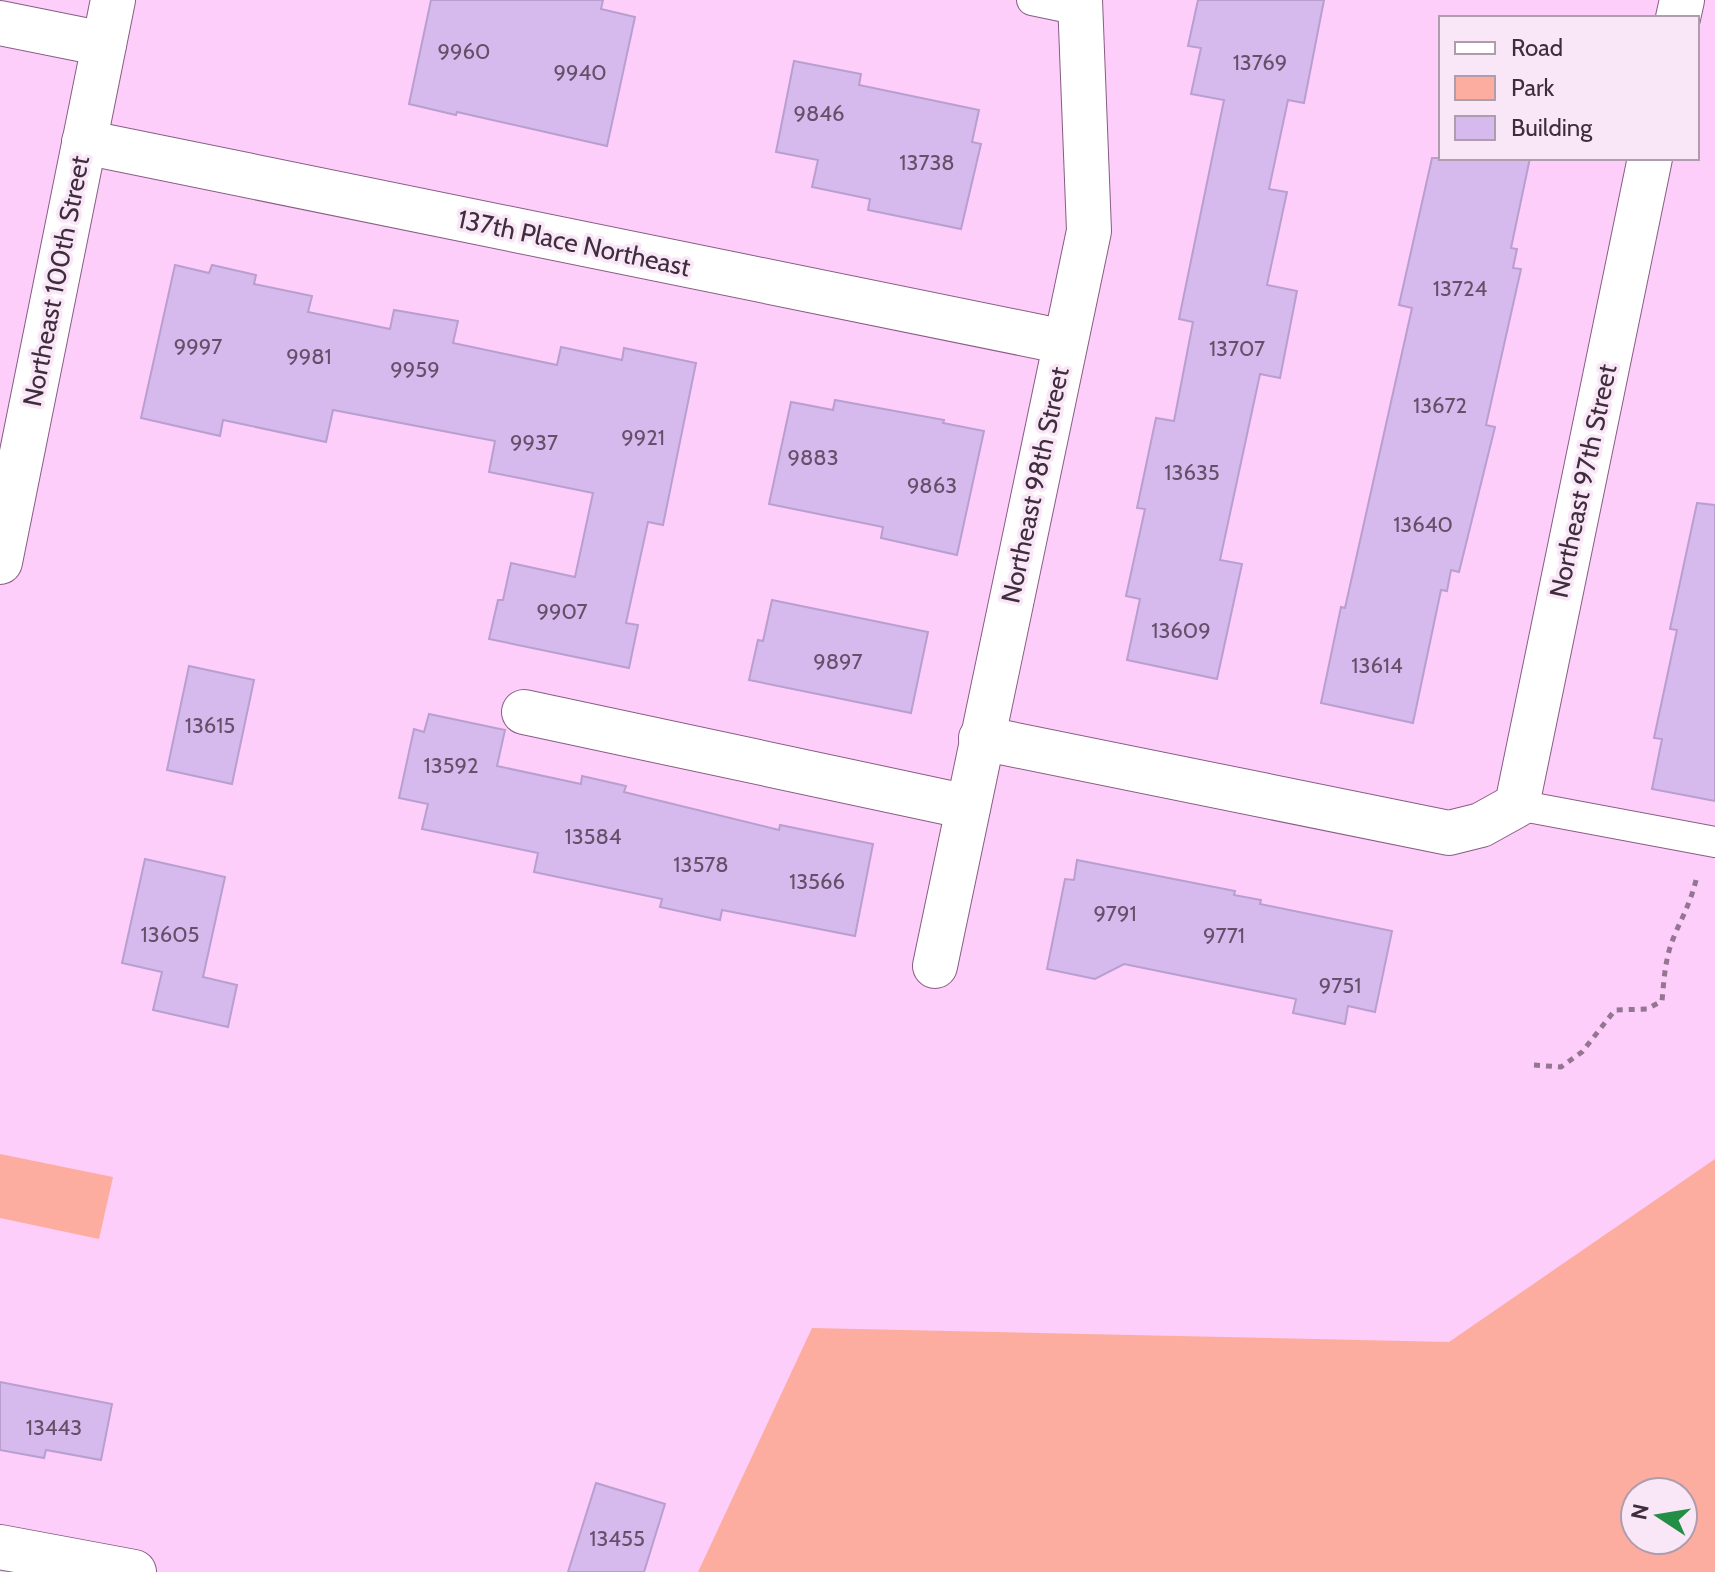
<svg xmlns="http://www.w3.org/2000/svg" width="1715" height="1572" viewBox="0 0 1715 1572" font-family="Cabin,sans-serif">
	<rect width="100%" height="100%" fill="#fdcef9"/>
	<g fill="#fdada0" fill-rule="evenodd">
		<polygon points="0,1154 113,1177 99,1239 0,1218"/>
		<path d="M1715,1159v413h-1017l114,-244 637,14zM1683,1492v48h-48v-48z"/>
	</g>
	<g fill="#d6baed" stroke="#b99ed0" stroke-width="2">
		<polygon points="431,0 603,0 601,9 635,17 607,146 457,112 456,115 409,104"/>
		<polygon points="1198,0 1324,0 1304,103 1288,100 1269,189 1287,192 1267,285 1297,291 1280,378 1260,374 1220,560 1242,564 1217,679 1127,660 1140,599 1126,596 1145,509 1137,508 1156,418 1174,421 1193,322 1179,319 1224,100 1191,94 1201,48 1188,46"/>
		<polygon points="794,61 861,74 859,85 979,110 972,142 981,144 961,229 868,210 870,199 812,187 818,160 776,152"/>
		<polygon points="1432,158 1530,158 1511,248 1517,249 1513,268 1521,269 1486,425 1495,427 1459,572 1451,570 1447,591 1441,590 1413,723 1321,703 1341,607 1345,608 1412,308 1399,305"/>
		<polygon points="175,265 209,273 212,265 256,275 254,284 312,296 308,312 390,329 394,310 458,321 453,343 557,365 561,347 622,360 624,348 696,363 663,525 648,522 626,623 638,625 629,668 489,639 498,600 503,600 511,563 575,577 593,493 489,472 495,441 333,410 326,442 223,420 220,436 141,418"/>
		<polygon points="835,400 944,420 943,423 984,431 957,555 881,538 883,527 769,504 791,402 833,410"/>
		<polygon points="1697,503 1715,505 1715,801 1652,789 1662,739 1654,738 1677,630 1670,629"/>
		<polygon points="772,600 928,632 911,713 749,680 758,640 763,641"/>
		<polygon points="189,666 254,680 232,784 167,770"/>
		<polygon points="429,714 505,730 497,766 581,784 582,776 626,786 624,792 779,830 780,825 873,844 855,936 722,910 720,920 660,907 662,899 534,872 538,853 422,829 428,804 399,798 414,729 424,732"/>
		<polygon points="145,859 225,877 203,977 237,985 228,1027 153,1010 162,972 122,963"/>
		<polygon points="1077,860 1235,891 1234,895 1261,900 1260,904 1392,931 1375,1012 1348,1006 1345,1024 1293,1013 1296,999 1124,964 1095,979 1047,969 1065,879 1074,880"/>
		<polygon points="0,1382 112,1404 101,1460 46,1450 44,1458 0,1450"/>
		<polygon points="596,1483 665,1504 644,1572 568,1572"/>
	</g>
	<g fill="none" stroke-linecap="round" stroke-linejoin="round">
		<defs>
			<g id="service">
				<polyline points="1032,0 1080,10"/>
				<polyline points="1517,805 1715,842"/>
			</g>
			<g id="minor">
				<polyline points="1678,18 1682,0"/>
				<polyline points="0,23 104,44"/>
				<polyline points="84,142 1065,342"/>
				<polyline points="524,712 968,807"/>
				<polyline points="981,738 1449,833 1481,825 1517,805 1650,158"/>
				<polyline points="935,966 1089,231 1080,0"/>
				<polyline points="0,1547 134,1572"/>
			</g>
			<polyline id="tertiary" points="0,562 113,0"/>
		</defs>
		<use href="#service" stroke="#875d83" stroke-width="32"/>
		<use href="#minor" stroke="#875d83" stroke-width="46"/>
		<use href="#tertiary" stroke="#875d83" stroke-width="46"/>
		<path stroke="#957692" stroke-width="5" stroke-dasharray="6 6" stroke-linecap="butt" d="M1534,1065l27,2 21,-15 33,-42 32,-1 15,-8c2,-21 3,-42 11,-62 8,-20 18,-37 23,-59"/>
		<use href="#service" stroke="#fff" stroke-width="30"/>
		<use href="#minor" stroke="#fff" stroke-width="44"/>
		<use href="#tertiary" stroke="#fff" stroke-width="44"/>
	</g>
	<g text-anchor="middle" stroke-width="7" stroke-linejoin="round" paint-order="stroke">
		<g font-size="22" fill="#655069">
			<text x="464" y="59">9960</text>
			<text x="1260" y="70">13769</text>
			<text x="580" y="80">9940</text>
			<text x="819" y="121">9846</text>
			<text x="927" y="170">13738</text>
			<text x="1460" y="296">13724</text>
			<text x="198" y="354">9997</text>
			<text x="1237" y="356">13707</text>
			<text x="309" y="364">9981</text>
			<text x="415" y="377">9959</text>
			<text x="1440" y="413">13672</text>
			<text x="643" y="445">9921</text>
			<text x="534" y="450">9937</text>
			<text x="813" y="465">9883</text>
			<text x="1192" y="480">13635</text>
			<text x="932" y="493">9863</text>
			<text x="1423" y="532">13640</text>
			<text x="562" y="619">9907</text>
			<text x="1181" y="638">13609</text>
			<text x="838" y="669">9897</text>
			<text x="1377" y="673">13614</text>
			<text x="210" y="733">13615</text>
			<text x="451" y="773">13592</text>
			<text x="593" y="844">13584</text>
			<text x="701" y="872">13578</text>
			<text x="817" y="889">13566</text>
			<text x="1115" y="921">9791</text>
			<text x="170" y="942">13605</text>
			<text x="1224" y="943">9771</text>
			<text x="1340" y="993">9751</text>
			<text x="54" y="1435">13443</text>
			<text x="617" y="1546">13455</text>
		</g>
		<g font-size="26" fill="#3f2d3d" stroke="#f9e6f7">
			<text transform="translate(574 243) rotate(12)" y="9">137th Place Northeast</text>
			<text transform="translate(56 281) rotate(-79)" y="9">Northeast 100th Street</text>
			<text transform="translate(1583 481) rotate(-78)" y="9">Northeast 97th Street</text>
			<text transform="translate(1035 485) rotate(-78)" y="9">Northeast 98th Street</text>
		</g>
	</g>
	<rect x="1439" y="16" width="260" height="144" fill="#f9e6f7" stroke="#af9cad" stroke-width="2"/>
	<rect x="1455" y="42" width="40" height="12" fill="#ffffff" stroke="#af9cad" stroke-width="2"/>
	<text x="1511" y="56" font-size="24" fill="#3f2d3d">Road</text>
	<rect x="1455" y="76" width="40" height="24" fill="#fdada0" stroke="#af9cad" stroke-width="2"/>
	<text x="1511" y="96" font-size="24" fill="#3f2d3d">Park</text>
	<rect x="1455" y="116" width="40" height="24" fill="#d6baed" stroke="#af9cad" stroke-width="2"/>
	<text x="1511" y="136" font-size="24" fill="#3f2d3d">Building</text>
	<g transform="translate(1659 1516) rotate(282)"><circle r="38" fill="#f9e6f7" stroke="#af9cad" stroke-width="2"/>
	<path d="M0-6L14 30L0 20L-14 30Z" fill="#238f46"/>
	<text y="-12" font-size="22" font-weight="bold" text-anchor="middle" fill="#3f2d3d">N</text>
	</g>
</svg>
